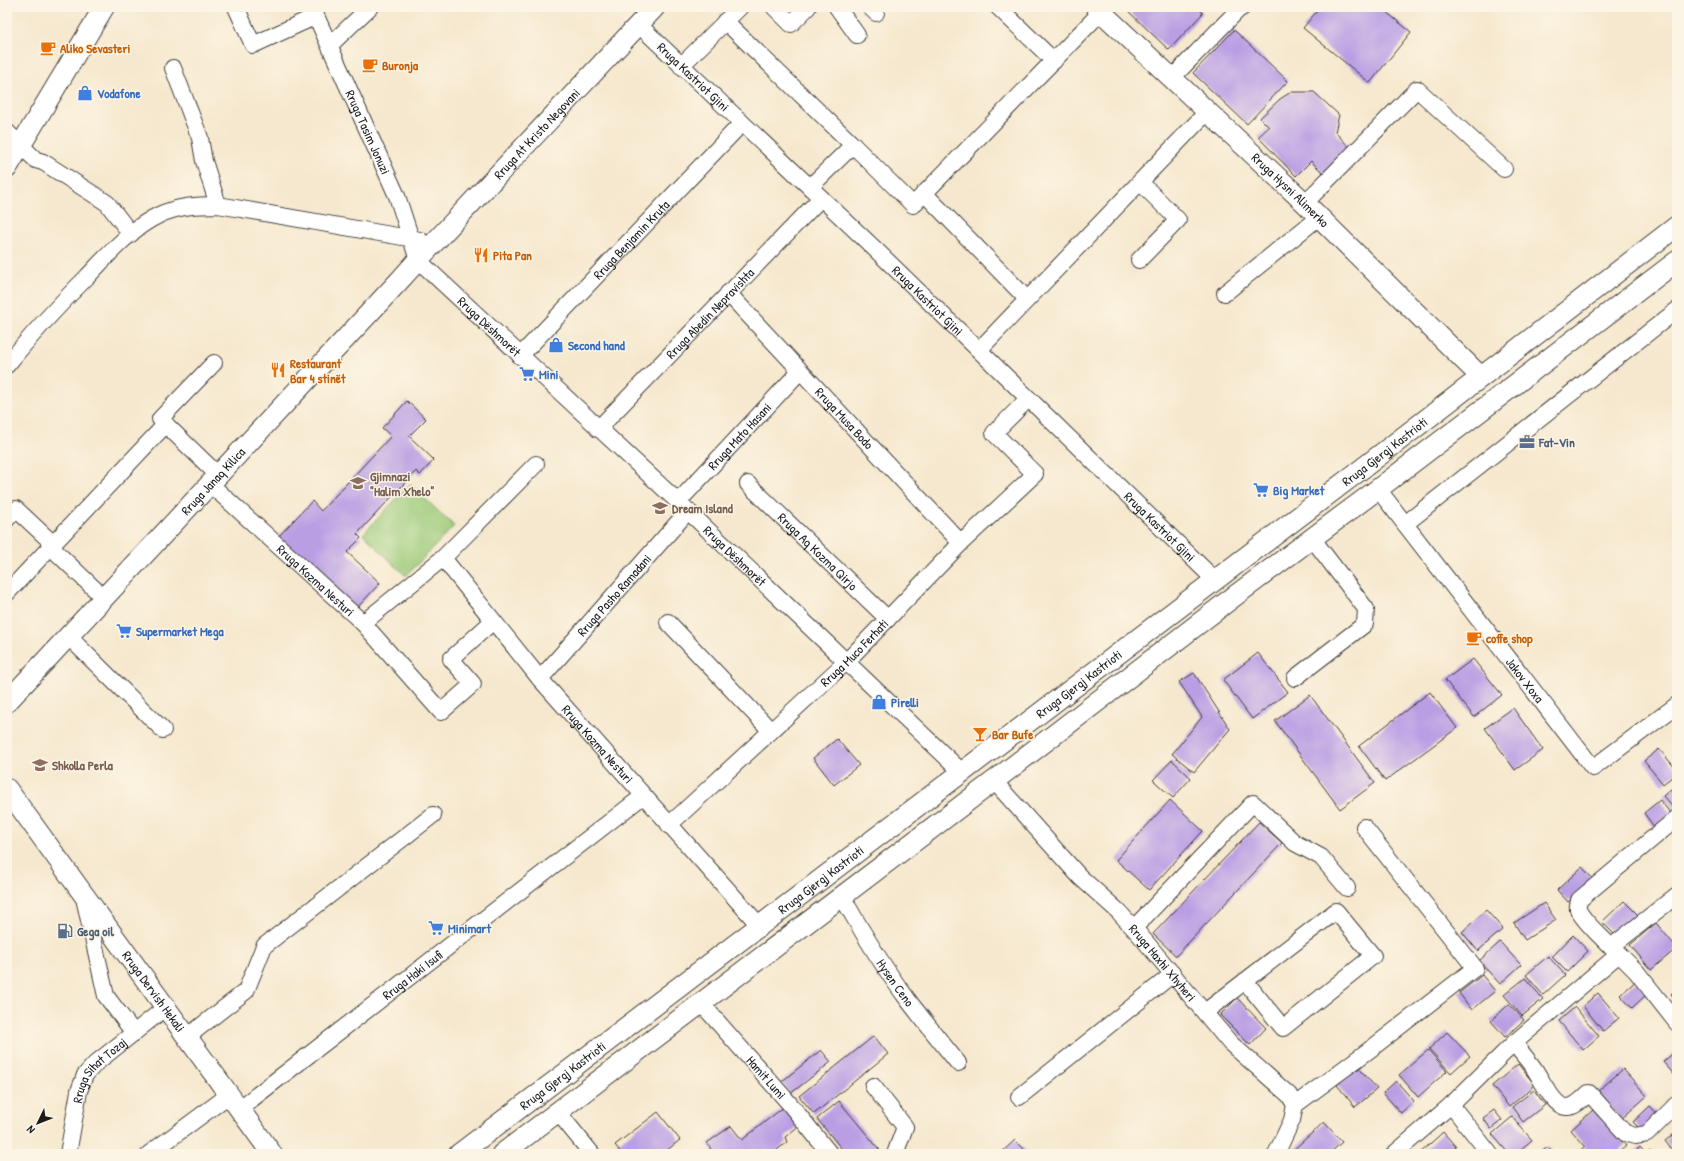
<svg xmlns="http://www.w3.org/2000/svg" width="1684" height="1161" viewBox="0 0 1684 1161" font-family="'Patrick Hand',sans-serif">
	<rect width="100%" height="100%" fill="#fcf5e5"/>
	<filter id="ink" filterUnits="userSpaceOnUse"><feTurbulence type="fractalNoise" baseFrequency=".025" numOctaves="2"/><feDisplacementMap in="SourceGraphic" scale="8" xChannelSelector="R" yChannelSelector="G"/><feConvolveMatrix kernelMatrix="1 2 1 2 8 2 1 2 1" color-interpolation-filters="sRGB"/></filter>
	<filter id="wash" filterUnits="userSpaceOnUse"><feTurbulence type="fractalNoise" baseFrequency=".012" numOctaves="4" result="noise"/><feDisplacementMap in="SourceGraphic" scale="16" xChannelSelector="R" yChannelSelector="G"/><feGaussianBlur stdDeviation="0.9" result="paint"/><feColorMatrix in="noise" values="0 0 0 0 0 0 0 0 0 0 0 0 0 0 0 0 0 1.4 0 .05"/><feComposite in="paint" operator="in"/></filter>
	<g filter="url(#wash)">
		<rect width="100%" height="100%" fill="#f6e8ce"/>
		<polygon fill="#9dcb79" stroke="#5c744a" points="410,484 454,526 406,576 363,534"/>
		<g id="blocks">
			<g fill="#b99ee4">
				<polygon points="1131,7 1197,7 1203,13 1169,50 1128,11"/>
				<polygon points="1320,7 1380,7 1411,32 1370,83 1303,28"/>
				<polygon points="1234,30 1288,81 1247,124 1193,73"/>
				<polygon points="1291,92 1314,92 1339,115 1335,132 1351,149 1325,175 1311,161 1296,176 1258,137 1269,127 1260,118 1280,99"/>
				<polygon points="407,401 426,419 409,436 434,460 420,475 416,471 357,534 361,538 347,552 380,583 356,609 277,538 312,501 321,511 391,436 382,428"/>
				<polygon points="1258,653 1288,692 1252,719 1223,680"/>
				<polygon points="1473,659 1502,695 1474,717 1445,680"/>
				<polygon points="1194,673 1230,729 1194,772 1172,754 1202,717 1179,682"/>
				<polygon points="1430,692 1457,728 1385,781 1359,746"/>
				<polygon points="1310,695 1375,783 1340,809 1275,721"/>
				<polygon points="1513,708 1543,750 1515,770 1485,728"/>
				<polygon points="837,739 859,765 834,785 813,758"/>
				<polygon points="1659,749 1677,770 1677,773 1663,784 1644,761"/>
				<polygon points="1172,760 1191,778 1173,798 1153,780"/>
				<polygon points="1677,784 1677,812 1663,796"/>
				<polygon points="1170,800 1203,831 1149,890 1116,860"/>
				<polygon points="1660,800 1671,814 1654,827 1644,813"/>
				<polygon points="1259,822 1282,843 1176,956 1153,934"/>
				<polygon points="1582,867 1593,879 1568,902 1557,890"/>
				<polygon points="1624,901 1639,916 1617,937 1602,922"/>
				<polygon points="1544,903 1556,920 1525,940 1514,923"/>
				<polygon points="1486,910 1503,929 1478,951 1462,932"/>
				<polygon points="1656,923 1677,948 1651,970 1630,945"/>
				<polygon points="1573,935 1588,951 1567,972 1552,957"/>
				<polygon points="1500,942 1521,965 1500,984 1479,961"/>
				<polygon points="1548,956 1565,975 1543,995 1526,975"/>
				<polygon points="1482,975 1495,991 1472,1010 1459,993"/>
				<polygon points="1525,978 1543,999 1522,1016 1504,995"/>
				<polygon points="1636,981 1648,993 1632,1008 1620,995"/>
				<polygon points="1677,989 1677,1001 1671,994"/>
				<polygon points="1598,993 1619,1018 1603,1031 1583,1006"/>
				<polygon points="1237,998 1266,1028 1250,1045 1220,1015"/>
				<polygon points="1509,1004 1524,1020 1505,1037 1491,1021"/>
				<polygon points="1575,1007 1599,1036 1583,1050 1559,1021"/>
				<polygon points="1447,1032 1470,1056 1451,1073 1429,1049"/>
				<polygon points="874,1036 888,1054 814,1114 799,1096"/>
				<polygon points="821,1050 831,1062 790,1094 781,1082"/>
				<polygon points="1428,1050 1447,1071 1418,1097 1399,1075"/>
				<polygon points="1677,1050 1677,1078 1663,1062"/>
				<polygon points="1518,1064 1535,1085 1509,1107 1492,1086"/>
				<polygon points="1358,1067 1377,1089 1355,1107 1337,1085"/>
				<polygon points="1623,1069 1647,1096 1620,1120 1597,1092"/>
				<polygon points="1396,1081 1414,1101 1401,1113 1383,1093"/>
				<polygon points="1534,1090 1545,1105 1523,1122 1512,1107"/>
				<polygon points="839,1101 883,1154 846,1154 817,1119"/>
				<polygon points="785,1106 800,1125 785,1137 787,1142 772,1154 769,1154 766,1150 760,1154 714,1154 707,1143 731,1126 742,1140"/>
				<polygon points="1650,1106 1659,1116 1642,1131 1633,1122"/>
				<polygon points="1494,1110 1502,1120 1491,1129 1483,1118"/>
				<polygon points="1593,1110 1626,1146 1617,1154 1576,1154 1585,1146 1571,1130"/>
				<polygon points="658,1112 680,1140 662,1154 622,1154 615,1145"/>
				<polygon points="1512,1117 1532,1140 1515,1154 1509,1154 1492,1134"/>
				<polygon points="1324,1122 1342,1142 1329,1154 1291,1154 1290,1153"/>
				<polygon points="1443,1132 1456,1147 1449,1154 1419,1154"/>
				<polygon points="1677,1132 1677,1154 1675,1154 1665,1141"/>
				<polygon points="1015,1140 1029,1154 1000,1154"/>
				<polygon points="1548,1147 1553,1154 1538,1154"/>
				<polygon points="1640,1147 1646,1154 1650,1151 1653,1154 1631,1154"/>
			</g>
		</g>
	</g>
	<g filter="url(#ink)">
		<use href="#blocks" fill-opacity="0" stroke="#3d3b37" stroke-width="1"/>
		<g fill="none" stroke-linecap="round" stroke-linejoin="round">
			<defs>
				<g id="minor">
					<polyline points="236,7 253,45 316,16"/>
					<path id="s1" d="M312,7l85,189 21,64 270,251 274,261"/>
					<polyline points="774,7 791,24 808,7"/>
					<polyline points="837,7 857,35"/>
					<polyline points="870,7 876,13"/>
					<polyline points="998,7 1054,61"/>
					<polyline points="725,21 853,145"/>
					<path id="s2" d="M639,25l236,224 340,331"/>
					<polyline points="330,45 370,7"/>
					<polyline points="681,66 740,7"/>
					<polyline points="173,68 200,138 204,161 218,205"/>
					<polyline points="1172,78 1238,10 1243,7"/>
					<polyline points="7,132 36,160 43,162 107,203 131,234"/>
					<polyline points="810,187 853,145 913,205 1101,12"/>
					<polyline points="924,193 1027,299"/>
					<polyline points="1305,203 1417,89 1504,169"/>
					<polyline points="1139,260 1178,220 1140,182"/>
					<path id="s3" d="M728,293l233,250"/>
					<polyline points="1225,293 1319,217"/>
					<polyline points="979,350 1207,112"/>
					<path id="s4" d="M520,356l222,-233"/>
					<polyline points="214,363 160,419 218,475"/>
					<path d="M7,365c25,-31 52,-60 80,-88 21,-22 44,-49 72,-62 19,-9 38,-10 59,-10l202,35"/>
					<path id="s5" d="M598,429l223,-231"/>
					<path id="s6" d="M210,484l153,139 80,-65 93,-94"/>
					<path id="s7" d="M748,484l140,135"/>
					<path id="s8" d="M1378,489l215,279 84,-63"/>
					<path id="s9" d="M678,502l122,-131"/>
					<polyline points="7,519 16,509 47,538 55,551 104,598"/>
					<polyline points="1405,524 1677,310"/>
					<path id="s10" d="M443,558l97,121 219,246"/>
					<polyline points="7,593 166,424"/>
					<polyline points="668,622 771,731"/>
					<polyline points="363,623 441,712 473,684 451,659 493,621"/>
					<polyline points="68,636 163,730"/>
					<polyline points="1295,678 1365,624 1366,609 1312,538"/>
					<path id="s11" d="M540,679l148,-168"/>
					<path id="s12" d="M994,781l86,96 38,34 21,23 91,109 59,52 6,10 -3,15 -16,34"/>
					<path id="s13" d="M669,825l178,-164 114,-118 74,-69 -41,-41 34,-34"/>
					<path id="s14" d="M842,896c20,36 41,71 66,104 16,21 33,42 50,63"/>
					<polyline points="84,898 106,996 134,1033"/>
					<polyline points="1134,928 1253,803 1295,843 1321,857 1347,888"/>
					<polyline points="1611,947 1677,895"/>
					<path d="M1619,954c-8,-7 -38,-35 -41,-45 -1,-3 1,-6 1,-9l98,-82"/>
					<path id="s15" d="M701,1003l88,100 41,51"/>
					<polyline points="1205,1012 1336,911 1373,956 1283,1028 1245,981"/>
					<polyline points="187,1037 246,991 264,946 433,815"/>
					<path d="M1514,1043c6,8 13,16 19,24 8,11 20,39 33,40 9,1 17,-9 23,-14l36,40 10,3 12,-2 30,-30"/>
					<polyline points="873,1086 905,1127 895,1154"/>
					<polyline points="1019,1097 1173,974"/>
					<polyline points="1295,1105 1372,1048 1475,968 1364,827"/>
					<polyline points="1451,1105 1490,1154"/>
					<path id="s16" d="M239,1109l404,-313"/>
					<polyline points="557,1111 592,1154"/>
					<path id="s17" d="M68,1154l11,-63 6,-16 11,-12 69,-55"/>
					<polyline points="149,1154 229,1095"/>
					<polyline points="1394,1154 1451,1105 1514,1043 1619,954 1636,971 1677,1023"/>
				</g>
				<g id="major">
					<path id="s18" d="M1096,7l209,196 176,174"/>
					<polyline points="7,168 104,7"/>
					<path id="s19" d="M7,702l393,-422 18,-20 237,-253"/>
					<path id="s20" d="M7,789l265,365"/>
					<path id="s21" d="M459,1154l904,-686 314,-242"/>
					<polyline points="502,1154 994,781 1232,598 1378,489 1677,261"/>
				</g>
			</defs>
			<use href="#minor" stroke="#3d3b37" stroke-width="18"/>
			<use href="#major" stroke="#3d3b37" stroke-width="22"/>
			<use href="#minor" stroke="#fff" stroke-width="16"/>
			<use href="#major" stroke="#fff" stroke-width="20"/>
		</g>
	</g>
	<defs>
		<symbol id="cafe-bare" viewBox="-9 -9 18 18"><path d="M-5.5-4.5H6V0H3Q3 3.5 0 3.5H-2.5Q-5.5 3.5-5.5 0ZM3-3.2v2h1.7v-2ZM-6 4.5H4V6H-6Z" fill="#e8710a" stroke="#fcf5e5" stroke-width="2.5" paint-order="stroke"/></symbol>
		<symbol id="shop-bare" viewBox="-9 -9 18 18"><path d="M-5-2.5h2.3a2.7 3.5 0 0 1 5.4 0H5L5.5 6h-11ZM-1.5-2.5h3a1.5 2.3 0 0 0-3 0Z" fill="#3f7fe0" stroke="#fcf5e5" stroke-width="2.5" paint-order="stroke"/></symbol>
		<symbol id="restaurant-bare" viewBox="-9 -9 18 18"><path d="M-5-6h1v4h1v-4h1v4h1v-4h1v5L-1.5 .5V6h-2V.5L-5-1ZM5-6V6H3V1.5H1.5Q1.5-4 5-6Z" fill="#e8710a" stroke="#fcf5e5" stroke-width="2.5" paint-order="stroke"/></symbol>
		<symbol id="supermarket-bare" viewBox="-9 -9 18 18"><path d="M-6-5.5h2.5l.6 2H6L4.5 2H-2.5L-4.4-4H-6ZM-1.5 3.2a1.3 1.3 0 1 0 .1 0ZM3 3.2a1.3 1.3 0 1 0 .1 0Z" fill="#3f7fe0" stroke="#fcf5e5" stroke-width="2.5" paint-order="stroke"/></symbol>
		<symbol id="office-bare" viewBox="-9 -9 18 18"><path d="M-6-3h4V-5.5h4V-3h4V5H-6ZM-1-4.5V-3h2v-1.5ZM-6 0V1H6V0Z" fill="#5c6f8a" stroke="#fcf5e5" stroke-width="2.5" paint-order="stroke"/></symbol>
		<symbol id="school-bare" viewBox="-9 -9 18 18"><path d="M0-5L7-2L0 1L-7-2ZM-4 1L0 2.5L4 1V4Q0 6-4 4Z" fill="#8d6e63" stroke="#fcf5e5" stroke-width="2.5" paint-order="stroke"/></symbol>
		<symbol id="bar-bare" viewBox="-9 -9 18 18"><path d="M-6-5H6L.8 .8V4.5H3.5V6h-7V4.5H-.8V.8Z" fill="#e8710a" stroke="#fcf5e5" stroke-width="2.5" paint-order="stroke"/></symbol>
		<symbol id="fuel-bare" viewBox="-9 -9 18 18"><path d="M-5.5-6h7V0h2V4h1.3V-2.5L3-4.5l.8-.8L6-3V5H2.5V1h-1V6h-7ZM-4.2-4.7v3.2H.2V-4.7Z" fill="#5c6f8a" stroke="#fcf5e5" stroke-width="2.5" paint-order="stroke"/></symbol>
	</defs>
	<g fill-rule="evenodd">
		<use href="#cafe-bare" x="37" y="37" width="22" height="22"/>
		<use href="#cafe-bare" x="359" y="54" width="22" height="22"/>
		<use href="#shop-bare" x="74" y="82" width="22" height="22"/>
		<use href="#restaurant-bare" x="470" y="244" width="22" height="22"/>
		<use href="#shop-bare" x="545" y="334" width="22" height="22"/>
		<use href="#restaurant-bare" x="267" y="359" width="22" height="22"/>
		<use href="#supermarket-bare" x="516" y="363" width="22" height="22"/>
		<use href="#office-bare" x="1516" y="431" width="22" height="22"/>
		<use href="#school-bare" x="347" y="472" width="22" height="22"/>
		<use href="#supermarket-bare" x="1250" y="479" width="22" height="22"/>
		<use href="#school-bare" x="649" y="497" width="22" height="22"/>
		<use href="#supermarket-bare" x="113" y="620" width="22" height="22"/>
		<use href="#cafe-bare" x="1463" y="627" width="22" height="22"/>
		<use href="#shop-bare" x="868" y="691" width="22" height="22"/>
		<use href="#bar-bare" x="969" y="723" width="22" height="22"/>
		<use href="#school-bare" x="29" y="754" width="22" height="22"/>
		<use href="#supermarket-bare" x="425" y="917" width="22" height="22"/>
		<use href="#fuel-bare" x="54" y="920" width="22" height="22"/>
	</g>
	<g text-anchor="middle" stroke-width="3" stroke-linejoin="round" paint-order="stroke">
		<g font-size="13" font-weight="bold" fill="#c56008" stroke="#fcf5e5" text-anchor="start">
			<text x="60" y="53">Aliko Sevasteri</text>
			<text x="382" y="70">Buronja</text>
			<text x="493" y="260">Pita Pan</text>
			<text x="290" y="368">Restaurant<tspan x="290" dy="15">Bar 4 stinët</tspan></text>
			<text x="1486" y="643">coffe shop</text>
			<text x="992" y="739">Bar Bufe</text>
		</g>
		<g font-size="13" fill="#1c1c1c" stroke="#fcf5e5">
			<text dy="5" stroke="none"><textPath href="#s2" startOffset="75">Rruga Kastriot Gjini</textPath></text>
			<text dy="5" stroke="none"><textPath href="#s1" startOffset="137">Rruga Tasim Jonuzi</textPath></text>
			<text dy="5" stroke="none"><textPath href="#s19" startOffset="777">Rruga At Kristo Negovani</textPath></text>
			<text dy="5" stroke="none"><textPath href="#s18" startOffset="267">Rruga Hysni Alimerko</textPath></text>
			<text dy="5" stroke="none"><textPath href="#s4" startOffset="161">Rruga Benjamin Kruta</textPath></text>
			<text dy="5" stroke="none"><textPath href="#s2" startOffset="399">Rruga Kastriot Gjini</textPath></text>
			<text dy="5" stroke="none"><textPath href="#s5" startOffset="161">Rruga Abedin Nepravishta</textPath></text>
			<text dy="5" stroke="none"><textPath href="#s1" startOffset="372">Rruga Dëshmorët</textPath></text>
			<text dy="5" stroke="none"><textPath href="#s3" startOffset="171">Rruga Musa Bodo</textPath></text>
			<text dy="5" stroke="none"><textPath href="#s9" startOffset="90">Rruga Mato Hasani</textPath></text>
			<text dy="5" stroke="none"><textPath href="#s21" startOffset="1162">Rruga Gjergj Kastrioti</textPath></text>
			<text dy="5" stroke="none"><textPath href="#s19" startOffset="302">Rruga Janaq Kilica</textPath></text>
			<text dy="5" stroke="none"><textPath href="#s2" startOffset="723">Rruga Kastriot Gjini</textPath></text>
			<text dy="5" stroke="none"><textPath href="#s7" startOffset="97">Rruga Aq Kozma Qirjo</textPath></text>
			<text dy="5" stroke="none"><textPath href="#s1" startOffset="708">Rruga Dëshmorët</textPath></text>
			<text dy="5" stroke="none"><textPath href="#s6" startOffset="143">Rruga Kozma Nesturi</textPath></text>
			<text dy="5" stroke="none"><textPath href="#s11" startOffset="112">Rruga Pasho Ramadani</textPath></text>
			<text dy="5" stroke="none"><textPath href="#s13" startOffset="253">Rruga Muco Ferhati</textPath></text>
			<text dy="5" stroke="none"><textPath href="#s8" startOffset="241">Jakov Xoxa</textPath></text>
			<text dy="5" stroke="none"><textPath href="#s21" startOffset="778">Rruga Gjergj Kastrioti</textPath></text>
			<text dy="5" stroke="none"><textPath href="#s10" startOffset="242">Rruga Kozma Nesturi</textPath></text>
			<text dy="5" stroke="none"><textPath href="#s21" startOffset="454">Rruga Gjergj Kastrioti</textPath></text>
			<text dy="5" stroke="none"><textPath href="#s12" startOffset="248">Rruga Haxhi Xhyheri</textPath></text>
			<text dy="5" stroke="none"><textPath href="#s16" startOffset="219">Rruga Haki Isufi</textPath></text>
			<text dy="5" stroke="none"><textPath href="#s14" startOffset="102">Hysen Ceno</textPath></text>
			<text dy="5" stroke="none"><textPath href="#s20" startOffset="250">Rruga Dervish Hekali</textPath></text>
			<text dy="5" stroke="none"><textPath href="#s17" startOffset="93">Rruga Sihat Tozaj</textPath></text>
			<text dy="5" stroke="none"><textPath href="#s21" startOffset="130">Rruga Gjergj Kastrioti</textPath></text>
			<text dy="5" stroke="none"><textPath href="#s15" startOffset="99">Hamit Lumi</textPath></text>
		</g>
		<g font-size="13" font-weight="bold" fill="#366cbe" stroke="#fcf5e5" text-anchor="start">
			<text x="97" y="98">Vodafone</text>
			<text x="568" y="350">Second hand</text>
			<text x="539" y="379">Mini</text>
			<text x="1273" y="495">Big Market</text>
			<text x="136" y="636">Supermarket Mega</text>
			<text x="891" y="707">Pirelli</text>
			<text x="448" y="933">Minimart</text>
		</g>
		<g font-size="13" font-weight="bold" fill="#4e5e75" stroke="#fcf5e5" text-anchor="start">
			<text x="1539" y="447">Fat-Vin</text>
			<text x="77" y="936">Gega oil</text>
		</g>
		<g font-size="13" font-weight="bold" fill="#785e54" stroke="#fcf5e5" text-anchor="start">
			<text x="370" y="481">Gjimnazi<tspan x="370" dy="15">"Halim Xhelo"</tspan></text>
			<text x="672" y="513">Dream Island</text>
			<text x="52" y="770">Shkolla Perla</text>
		</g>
	</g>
	<rect width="1684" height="1161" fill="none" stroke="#fcf5e5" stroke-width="24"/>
	<g transform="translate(38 1123) rotate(227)" stroke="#fcf5e5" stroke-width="3" paint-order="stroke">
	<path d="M0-3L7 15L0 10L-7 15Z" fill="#1c1c1c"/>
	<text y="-6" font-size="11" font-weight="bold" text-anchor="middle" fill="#1c1c1c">N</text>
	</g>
</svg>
